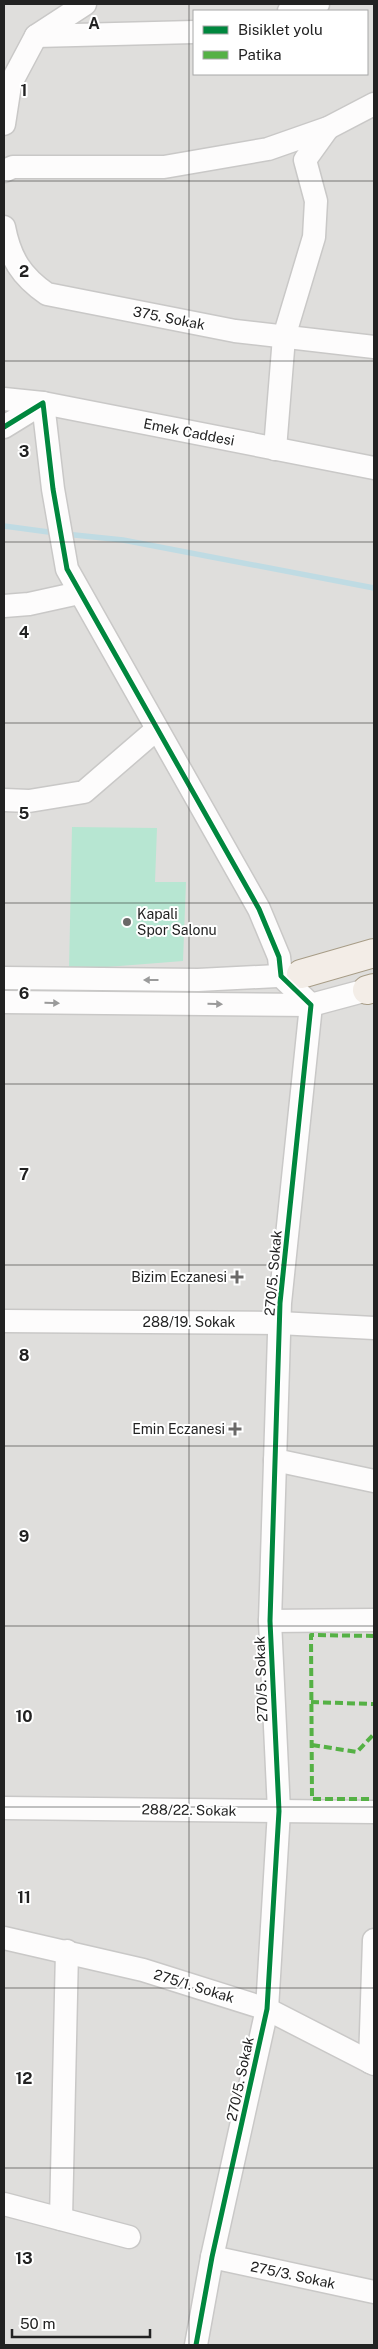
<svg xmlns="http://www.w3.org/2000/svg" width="378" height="2349" viewBox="0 0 378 2349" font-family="'Public Sans',sans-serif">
	<rect width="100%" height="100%" fill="#f0eeeb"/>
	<path fill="#dfdedc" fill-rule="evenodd" d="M4,4h370v2341h-370zM194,11h173v63h-173z"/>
	<polygon fill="#b7e6d2" points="72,827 157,828 155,882 186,882 183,961 69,970"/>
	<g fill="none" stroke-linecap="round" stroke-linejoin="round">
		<g stroke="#bfdbe3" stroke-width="5.5">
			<polyline points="4,526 56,533"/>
			<polyline points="65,534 123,540 374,588"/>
		</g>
		<defs>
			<g id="minor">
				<polyline points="289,11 318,4"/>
				<polyline points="36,36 194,32"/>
				<polyline points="4,124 10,85 36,36 85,4"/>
				<polyline points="4,171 13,167 164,167 268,149 328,128 374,104"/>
				<path d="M4,227c6,31 17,49 43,67l188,37 139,16"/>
				<polyline points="4,399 43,403 374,468"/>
				<polyline points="4,427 43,403 53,489 67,569 259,909 279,957 281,976 311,1005 280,1303 270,1621 279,1811 267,2009 212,2257 196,2345"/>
				<polyline points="275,449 284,337 314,237 316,201 305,160 328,128"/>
				<polyline points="4,606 29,604 79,593"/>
				<polyline points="4,800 29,801 84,792 157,729"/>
				<polyline points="4,978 198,980 296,975"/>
				<polyline points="4,1002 311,1005 367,990 374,991"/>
				<polyline points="4,1321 279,1323 374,1328"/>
				<polyline points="275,1460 374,1481"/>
				<polyline points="270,1621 374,1620"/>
				<polyline points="4,1808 374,1812"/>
				<polyline points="4,1938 143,1970 267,2009 374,2064"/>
				<polyline points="370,2062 374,1940"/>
				<polyline points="4,2204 129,2237"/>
				<polyline points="61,2219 67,1951"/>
				<polyline points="212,2257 374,2292"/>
			</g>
			<g id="major">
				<polyline points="301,974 374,953"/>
				<polyline points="367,990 374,988"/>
			</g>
		</defs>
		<use href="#minor" stroke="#c9c8c7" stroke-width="25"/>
		<use href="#major" stroke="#a79c86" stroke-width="30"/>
		<use href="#minor" stroke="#fdfcfc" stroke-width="22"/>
		<use href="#major" stroke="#f3ede7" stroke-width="28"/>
		<g stroke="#55b145" stroke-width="4" stroke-dasharray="8 4" stroke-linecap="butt">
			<polyline points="374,1636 311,1635 312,1799 374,1799"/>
			<polyline points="311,1702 374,1704"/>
			<polyline points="312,1745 357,1752 374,1734"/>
		</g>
		<defs>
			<polyline id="cycleway" points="4,427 43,403 53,489 67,569 259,909 279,957 281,976 311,1005 280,1303 270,1621 279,1811 267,2009 212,2257 196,2345"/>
		</defs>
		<use href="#cycleway" stroke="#fff" stroke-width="8"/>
		<use href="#cycleway" stroke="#00873e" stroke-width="5"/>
	</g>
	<defs><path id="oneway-solid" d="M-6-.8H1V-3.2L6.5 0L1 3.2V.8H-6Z" transform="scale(1.25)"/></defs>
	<g fill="#9a9a9a">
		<use href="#oneway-solid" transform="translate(151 980) rotate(-180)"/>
		<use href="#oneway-solid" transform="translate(52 1003) rotate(1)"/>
		<use href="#oneway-solid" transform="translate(215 1004) rotate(1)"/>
	</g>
	<path fill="none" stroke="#222" stroke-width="1" stroke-opacity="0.55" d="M189,4v2341M4,181h370M4,361h370M4,542h370M4,723h370M4,903h370M4,1084h370M4,1265h370M4,1446h370M4,1626h370M4,1807h370M4,1988h370M4,2168h370"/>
	<g fill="#6a6968" stroke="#fff" stroke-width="2">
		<circle cx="127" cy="922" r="5"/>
		<path d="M234.5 1269.5h5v5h5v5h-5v5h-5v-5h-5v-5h5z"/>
		<path d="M232.5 1421.5h5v5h5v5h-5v5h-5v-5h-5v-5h5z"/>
	</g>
	<g text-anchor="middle" stroke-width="4" stroke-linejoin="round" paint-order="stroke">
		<g font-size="14" fill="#222" stroke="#fff">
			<text transform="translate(169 318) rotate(11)" y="5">375. Sokak</text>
			<text transform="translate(189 432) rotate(11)" y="5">Emek Caddesi</text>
			<text transform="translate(273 1273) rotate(-85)" y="5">270/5. Sokak</text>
			<text x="189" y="1327">288/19. Sokak</text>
			<text transform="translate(261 1679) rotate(-92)" y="5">270/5. Sokak</text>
			<text transform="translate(189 1810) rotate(1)" y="5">288/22. Sokak</text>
			<text transform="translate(194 1986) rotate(17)" y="5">275/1. Sokak</text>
			<text transform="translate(240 2079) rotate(-78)" y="5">270/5. Sokak</text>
			<text transform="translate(293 2275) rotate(12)" y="5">275/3. Sokak</text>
		</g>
		<g font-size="14" fill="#222" stroke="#fff" text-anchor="end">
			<text x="137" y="919" text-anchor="start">Kapali<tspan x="137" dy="16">Spor Salonu</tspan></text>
			<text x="227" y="1282">Bizim Eczanesi</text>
			<text x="225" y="1434">Emin Eczanesi</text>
		</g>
	</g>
	<g font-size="16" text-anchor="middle" font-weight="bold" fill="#222" stroke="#fff" stroke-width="4" stroke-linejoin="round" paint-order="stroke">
		<text x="94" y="29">A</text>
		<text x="24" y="96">1</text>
		<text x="24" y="277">2</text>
		<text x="24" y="457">3</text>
		<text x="24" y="638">4</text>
		<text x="24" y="819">5</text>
		<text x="24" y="999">6</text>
		<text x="24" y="1180">7</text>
		<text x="24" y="1361">8</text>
		<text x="24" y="1542">9</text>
		<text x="24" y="1722">10</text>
		<text x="24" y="1903">11</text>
		<text x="24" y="2084">12</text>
		<text x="24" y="2264">13</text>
	</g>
	<rect width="378" height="2349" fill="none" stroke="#222222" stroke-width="10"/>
	<rect x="193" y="10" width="175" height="65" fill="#ffffff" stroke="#a7a7a7"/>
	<rect x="203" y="26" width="25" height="8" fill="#00873e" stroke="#a7a7a7"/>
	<text x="238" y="35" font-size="15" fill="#222222">Bisiklet yolu</text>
	<rect x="203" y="51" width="25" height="8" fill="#55b145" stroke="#a7a7a7"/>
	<text x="238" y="60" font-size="15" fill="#222222">Patika</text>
	<path d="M12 2329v8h138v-8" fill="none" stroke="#222222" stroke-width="2.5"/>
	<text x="20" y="2329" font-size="15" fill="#222222" stroke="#ffffff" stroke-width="4" paint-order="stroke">50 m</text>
</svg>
